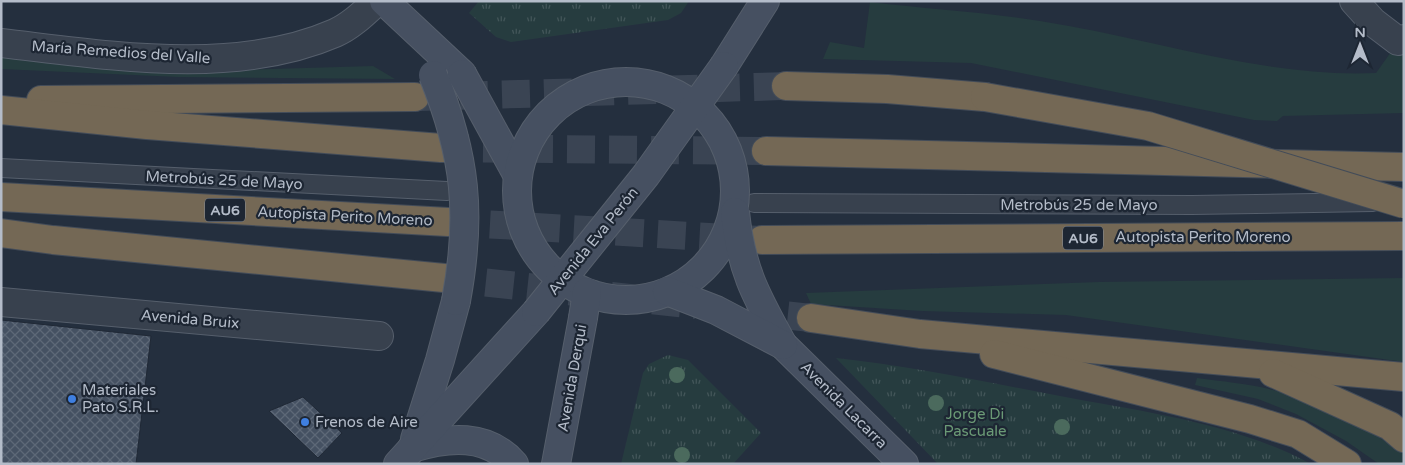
<svg xmlns="http://www.w3.org/2000/svg" width="1405" height="465" viewBox="0 0 1405 465" font-family="'Varela Round',sans-serif">
	<defs>
		<pattern id="park-tufts" width="24" height="20" patternUnits="userSpaceOnUse" patternTransform="scale(1.25)"><rect width="24" height="20" fill="#263c3f"/><path d="M3 7l-1-3M5 7V3M7 7l1-3M15 17l-1-3M17 17v-4M19 17l1-3" fill="none" stroke="#435659"/></pattern>
		<pattern id="building-cross-hatch" width="8" height="8" patternUnits="userSpaceOnUse" patternTransform="scale(1.25)"><rect width="8" height="8" fill="#455162"/><path d="M0 0l8 8M0 8l8-8" fill="none" stroke="#5d6877"/></pattern>
	</defs>
	<rect width="100%" height="100%" fill="#242f3e"/>
	<g fill="#263c3f">
		<path d="M870,2c57,7 114,10 170,19 111,17 223,57 336,52l15,-21 13,1v60l-121,3 -6,5 -23,-1 -283,-57 -148,-4 7,-17 34,6z"/>
		<polygon points="1,56 207,71 373,66 395,79 178,77 1,69"/>
		<polygon points="1404,278 1404,362 1066,315 922,311 811,304 806,293 1099,282"/>
		<path d="M1197,378c31,4 62,7 91,16 38,12 84,37 116,60v10h-25l-33,-23 -50,-27 -38,-15 -63,-14z"/>
	</g>
	<g fill="url(#park-tufts)">
		<polygon points="479,1 689,1 681,13 668,20 511,42 496,37 469,13"/>
		<polygon points="668,355 688,360 761,433 733,464 621,464 643,373 649,364"/>
		<path d="M836,358c75,8 150,24 224,38 84,16 175,27 251,68h-373z"/>
	</g>
	<g fill="url(#building-cross-hatch)" stroke="#1f2835">
		<polygon points="1,320 151,336 136,464 1,464"/>
		<polygon points="303,397 342,433 318,458 269,411"/>
	</g>
	<g fill="none" stroke-linecap="round" stroke-linejoin="round">
		<g stroke="#3a4453" stroke-width="28" stroke-dasharray="28 14" stroke-linecap="butt">
			<polyline points="418,97 786,86"/>
			<polyline points="441,148 766,151"/>
			<polyline points="448,222 761,240"/>
			<polyline points="444,278 696,305"/>
			<polyline points="746,311 811,318"/>
		</g>
		<defs>
			<g id="lane">
				<polyline points="1,168 447,191"/>
				<polyline points="754,203 1192,205 1373,202"/>
			</g>
			<g id="street">
				<polyline points="1354,1 1373,22 1398,41 1404,39"/>
				<path d="M1,43c106,12 233,34 334,-10 16,-7 29,-20 42,-32"/>
				<polyline points="1,302 379,336"/>
			</g>
			<g id="secondary">
				<polyline points="384,1 462,74"/>
				<polyline points="724,66 765,1"/>
				<polyline points="783,345 904,464"/>
				<polyline points="415,439 440,360 456,301"/>
				<path d="M412,448c36,-11 75,-15 102,16"/>
				<polyline points="398,464 536,312"/>
				<polyline points="556,464 583,318"/>
			</g>
			<g id="highway">
				<polyline points="786,86 887,89 985,97"/>
				<polyline points="41,100 415,97"/>
				<polyline points="1,110 147,125 441,148"/>
				<polyline points="766,151 1404,167"/>
				<polyline points="1,197 448,222"/>
				<polyline points="1,233 53,240 444,278"/>
				<polyline points="762,240 1404,236"/>
				<polyline points="811,318 920,334 1404,377"/>
				<polyline points="994,354 1250,419 1298,434 1347,464"/>
				<polyline points="1273,373 1390,426 1404,438"/>
			</g>
		</defs>
		<use href="#lane" stroke="#565f6c" stroke-width="20"/>
		<use href="#street" stroke="#565f6c" stroke-width="30"/>
		<use href="#secondary" stroke="#565f6c" stroke-width="30"/>
		<use href="#highway" stroke="#434c59" stroke-width="30"/>
		<use href="#lane" stroke="#38414e" stroke-width="18"/>
		<use href="#street" stroke="#38414e" stroke-width="28"/>
		<use href="#secondary" stroke="#465061" stroke-width="28"/>
		<use href="#highway" stroke="#746855" stroke-width="28"/>
		<defs>
			<g id="secondary-bridge">
				<polyline points="462,74 518,176"/>
				<path d="M433,75c33,81 39,140 23,226"/>
				<circle cx="626" cy="191" r="109"/>
				<path d="M735,212c6,58 21,84 48,133"/>
				<polyline points="667,291 716,310 783,345"/>
				<polyline points="536,312 646,175 724,66"/>
				<polyline points="583,318 587,292"/>
			</g>
			<polyline id="highway-bridge" points="985,97 1148,126 1404,204"/>
		</defs>
		<use href="#secondary-bridge" stroke="#565f6c" stroke-width="30" stroke-linecap="butt"/>
		<use href="#highway-bridge" stroke="#434c59" stroke-width="30" stroke-linecap="butt"/>
		<use href="#secondary-bridge" stroke="#465061" stroke-width="28"/>
		<use href="#highway-bridge" stroke="#746855" stroke-width="28"/>
	</g>
	<g fill="#4b6a5d">
		<circle cx="677" cy="375" r="8"/>
		<circle cx="936" cy="403" r="8"/>
		<circle cx="1062" cy="427" r="8"/>
		<circle cx="682" cy="455" r="8"/>
	</g>
	<g fill="#3f7fe0" stroke="#1d2633" stroke-width="2">
		<circle cx="72" cy="399" r="5"/>
		<circle cx="305" cy="422" r="5"/>
	</g>
	<g text-anchor="middle" stroke-width="4.5" stroke-linejoin="round" paint-order="stroke">
		<g fill="#1d2633" stroke="#878f9c" stroke-width="1">
			<rect x="205" y="198.5" width="40" height="23" rx="4"/>
			<rect x="1063" y="226.5" width="40" height="23" rx="4"/>
		</g>
		<g font-size="14" font-weight="bold" fill="#b4bcc9">
			<text x="225" y="215">AU6</text>
			<text x="1083" y="243">AU6</text>
		</g>
		<g font-size="15" fill="#b4bcc9" stroke="#1d2633">
			<text transform="translate(121 52) rotate(4)" y="5">María Remedios del Valle</text>
			<text transform="translate(224 180) rotate(3)" y="5">Metrobús 25 de Mayo</text>
			<text x="1079" y="210">Metrobús 25 de Mayo</text>
			<text transform="translate(345 216) rotate(3)" y="5">Autopista Perito Moreno</text>
			<text x="1203" y="242">Autopista Perito Moreno</text>
			<text transform="translate(593 241) rotate(-51)" y="5">Avenida Eva Perón</text>
			<text transform="translate(190 319) rotate(5)" y="5">Avenida Bruix</text>
			<text transform="translate(572 378) rotate(-80)" y="5">Avenida Derqui</text>
			<text transform="translate(844 405) rotate(45)" y="5">Avenida Lacarra</text>
		</g>
		<g font-size="15" fill="#b4bcc9" stroke="#1d2633" text-anchor="start">
			<text x="82" y="395">Materiales<tspan x="82" dy="17">Pato S.R.L.</tspan></text>
			<text x="315" y="427">Frenos de Aire</text>
		</g>
		<g font-size="15" fill="#6b9a76" stroke="#1d2633">
			<text x="975" y="419">Jorge Di<tspan x="975" dy="17">Pascuale</tspan></text>
		</g>
	</g>
	<rect width="1405" height="465" fill="none" stroke="#b4bcc9" stroke-width="5"/>
	<g transform="translate(1360 45)" stroke="#1d2633" stroke-width="4" paint-order="stroke">
	<path d="M0-4L9 19L0 12L-9 19Z" fill="#b4bcc9"/>
	<text y="-8" font-size="14" font-weight="bold" text-anchor="middle" fill="#b4bcc9">N</text>
	</g>
</svg>
